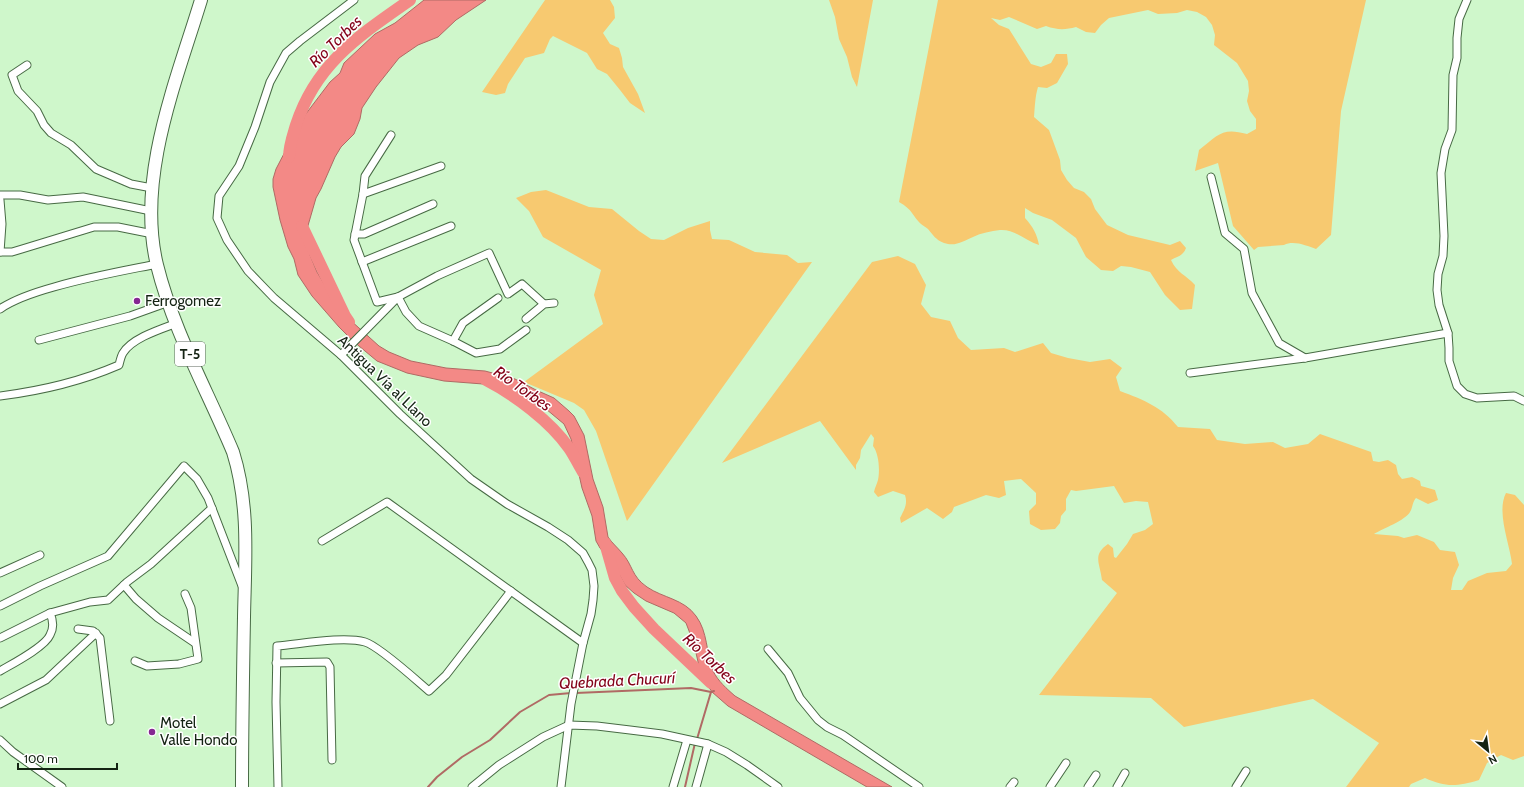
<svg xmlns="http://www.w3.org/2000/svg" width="1524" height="787" viewBox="0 0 1524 787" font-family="Cabin,sans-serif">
	<rect width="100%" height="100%" fill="#cff7cb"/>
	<g fill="#f7c970">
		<polygon points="545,0 610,0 614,7 615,18 603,33 610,44 619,48 622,58 623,67 638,94 645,113 630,103 620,90 607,74 597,69 587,53 553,36 550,39 544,53 525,58 508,84 505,93 496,95 482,92"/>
		<polygon points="829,0 873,0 857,87 852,77 847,57 839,39 835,17"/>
		<path d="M938,0h428l-25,111 -10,124 -15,14c-9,-3 -22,-9 -32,-4l-26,2 -4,3 -21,-24 -15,-63 -23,8 4,-21c19,-15 23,-23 48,-16l9,-5v-10l-6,-8 -3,-10 2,-10 -1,-10 -11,-18 -23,-18 1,-10 -3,-10 -6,-8 -9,-5 -10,-2 -10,3 -19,1 -10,-4 -39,8 -8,7 -6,8 -9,-1 -10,-5c-11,3 -19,3 -30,-1l-9,3 -28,-12 -9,3 -9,-2 8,7 10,4 22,35 10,3 10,-4 5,-9h11l1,10 -11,19 -10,5 -9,-1c-3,10 -3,19 -4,30l15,13 11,30 1,10 6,10 7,8 10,4 7,7 4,10 12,16 21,10 42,10 10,-4 6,7c-3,8 -8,8 -15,12 6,13 15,15 24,25l-3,24 -12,1 -15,-15 -15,-23 -19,-5 -10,-1 -8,5 -12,-1 -15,-13 -10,-19 -24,-18 -19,-7 -8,-5v10c8,9 12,16 14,27 -13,-4 -24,-16 -39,-15 -9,1 -19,3 -27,7 -10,4 -17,10 -29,6 -8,-3 -11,-8 -16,-14 -2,-2 -5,-3 -7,-5 -10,-10 -8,-14 -22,-22z"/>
		<polygon points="546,190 589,207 612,209 639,231 651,239 664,240 688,228 710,221 710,230 712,239 729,240 755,252 787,255 798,263 812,262 627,521 596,431 584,410 574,403 524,382 603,324 594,295 601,270 543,237 529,211 516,198 531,192"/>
		<path d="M898,256l17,8 11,21 -5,19 10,13 19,4 8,17 13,12 33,-2 11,4 28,-9 8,10 17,5 22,4 20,-3 12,9 -6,9 4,14c24,9 42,16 58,36l32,2 7,11 28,4 28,-2 12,6 23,-4 12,-10 51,18 2,9 6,1 9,-2 8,5 2,9 4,5 10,-2 8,4 1,5 14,4 3,10 -10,4 -12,-6c-4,5 -3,9 -6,14 -4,8 -28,17 -36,22l24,2 6,2 13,-3 17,7 6,8 15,2 4,13 -6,13 -2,12h11l6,-9 19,-8 19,-2 6,-7c-2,-20 -16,-52 -6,-71l9,2 9,10v251l-11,4 -12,-5 -14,8 -8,17c-23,7 -34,7 -54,-2l-14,6 -2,3h-63l33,-44 -66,-44 -129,28 -33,-29 -112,-3 78,-102 -15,-13c-2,-17 -10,-25 6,-36l5,4 1,9 2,1 11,-14 6,-10 12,-4 8,-6 -5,-22 -12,-1 -12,2 -10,-17 -38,5 -5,-1 -5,9v11l-5,6 -1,7 -5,6 -14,1 -11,-6 -1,-13 7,-7v-11l-15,-14 -17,2 2,14 -7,3 -13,-3 -32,12 -2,5 -9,7 -16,-11 -26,15 -1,-5c4,-8 8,-14 5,-23l-12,-4 -15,6 -4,-5c1,-5 3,-8 4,-12 2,-10 1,-26 -5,-34l1,-8 -3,-4 -10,16 -1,8 -4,7v5l-36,-49 -98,42 150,-201z"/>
	</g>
	<path fill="#f38986" stroke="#b06a64" d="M424,0h62l-30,20 -18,17 -20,8 -19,13 -23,29 -14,21 -2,11 -6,15 -13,13 -6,10 -14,32 -5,9 -9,31 3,26 7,17 17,28 15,19 30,27 10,6 22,9 35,7 39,3 30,8 21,11 18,8 15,13 5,5 10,19 9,44 10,28 5,30c4,6 9,10 14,16 11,12 9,23 25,34 16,11 37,12 49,29 12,16 10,37 17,55 5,10 14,18 22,25l157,91h-25l-139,-81 -16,-14 -11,-17 -7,-31 -8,-21 -12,-10 -28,-12 -12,-8 -9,-8 -13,-23 -12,-14 -4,-7 -4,-25 -10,-28 -11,-49 -7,-15 -18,-15 -16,-7 -20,-11 -27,-7 -39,-3 -37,-8 -30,-12 -24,-20 -14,-14 -27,-31 -14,-21 -4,-16 -6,-12 -8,-27 -7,-33v-8l3,-10 13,-25 11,-16 5,-13 25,-33 10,-9 4,-10 31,-29 20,-11z"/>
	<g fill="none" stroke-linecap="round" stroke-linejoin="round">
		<g stroke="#b06a64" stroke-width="2">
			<polyline points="576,693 691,688 711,692 714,691"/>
			<polyline points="697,739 711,692"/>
			<polyline points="428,787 437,777 462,757 490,740 520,712 549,695 571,693"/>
			<polyline points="685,787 695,743"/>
		</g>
		<g stroke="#f38986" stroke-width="12">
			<path d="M289,157c0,-11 4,-22 7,-32 20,-62 64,-90 114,-125"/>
			<polyline points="302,226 345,316 349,322"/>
			<path d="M486,380c29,15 64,41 83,68 5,7 9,16 14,24"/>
			<polyline points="605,543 615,578 622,591 634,607 654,629 711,683"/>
		</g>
		<defs>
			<g id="street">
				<polyline points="354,0 300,41 286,53 270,82 255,127 239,166 219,196 217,218 227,240 248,271 274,298 341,355 400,414 471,479 507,504 548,527 568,540 583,553 588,562 592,570 594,586 593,600 591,614 583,643 571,704 561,787"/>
				<polyline points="1467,0 1459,19 1457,38 1457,58 1453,75 1452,130 1445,149 1441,173 1444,236 1443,256 1438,274 1437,290 1439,305 1448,333 1449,348 1449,361 1457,386 1465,394 1477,398 1514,396 1524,401"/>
				<polyline points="27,65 12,75 18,91 37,111 44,125 51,133 71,145 96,169 131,184 152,188"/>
				<polyline points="391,135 365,176 363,194 354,240 377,302 398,297 437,276 489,253 508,294 522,284 544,304"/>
				<polyline points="1211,177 1225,233 1244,249 1252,293 1279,343 1305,358"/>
				<polyline points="363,194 441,166"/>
				<polyline points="0,195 20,195 48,200 83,197 151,211"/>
				<polyline points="0,200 2,224 0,252"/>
				<polyline points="355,234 364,234 433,204"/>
				<polyline points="0,252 12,252 22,249 94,227 118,227 153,234"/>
				<polyline points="362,262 451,226"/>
				<path d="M0,309c16,-11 36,-17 54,-22 34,-10 68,-16 103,-23"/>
				<polyline points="526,319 544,304 554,303"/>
				<polyline points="39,340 130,316 169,302"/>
				<polyline points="453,341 463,323 498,298"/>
				<polyline points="341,355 398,297 406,312 419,326 453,341 476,353 500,349 526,330"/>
				<polyline points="1190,373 1305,358 1448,333"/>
				<path d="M0,396c40,-5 82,-15 119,-31 1,-4 2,-9 4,-12 9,-15 38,-24 54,-30"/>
				<polyline points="322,541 387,502 583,643"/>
				<polyline points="0,573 40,555"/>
				<polyline points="124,585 136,599 158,618 195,643"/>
				<polyline points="0,606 40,586 108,556 184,466 197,479 208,498 242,586"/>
				<polyline points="78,629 93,631 100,638 110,721"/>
				<polyline points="0,638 50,613 90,602 108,600 127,582 151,564 212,508"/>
				<polyline points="768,649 788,673 800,698 818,720 827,727 843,735 919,787"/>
				<polyline points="135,661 147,666 179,664 198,659 191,608 185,594"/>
				<polyline points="276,663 327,662 330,667 332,760"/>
				<path d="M0,671c12,-7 45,-24 50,-36 4,-7 3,-15 0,-22"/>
				<polyline points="0,704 46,680 96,633"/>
				<polyline points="0,740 13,752 62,787"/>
				<path d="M278,787l-2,-85 1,-56c24,-2 66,-10 88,-4 14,4 51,38 64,49l17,-16 65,-84"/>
				<polyline points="472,787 499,765 543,737 569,725 597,726 630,730 662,734 708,744 726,752 747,765 778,787"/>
				<polyline points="673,787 687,740"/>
				<polyline points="696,787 708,744"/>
				<polyline points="1010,787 1014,782"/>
				<polyline points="1050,787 1066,763"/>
				<polyline points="1088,787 1096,775"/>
				<polyline points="1117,787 1125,773"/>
				<polyline points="1236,787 1246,771"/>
			</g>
			<path id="highway" d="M201,0c-25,82 -65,178 -44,265 16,65 50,125 76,187 17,54 12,110 11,165 -1,57 -2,113 -2,170"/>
		</defs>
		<use href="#street" stroke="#476a44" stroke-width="9"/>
		<use href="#highway" stroke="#476a44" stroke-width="14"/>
		<use href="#street" stroke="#fff" stroke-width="7"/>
		<use href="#highway" stroke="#fff" stroke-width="12"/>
	</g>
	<g fill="#852792" stroke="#fff" stroke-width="1.5">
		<circle cx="137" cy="301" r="4"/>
		<circle cx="152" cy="732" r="4"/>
	</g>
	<g text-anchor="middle" stroke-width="3" stroke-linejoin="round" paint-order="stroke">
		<rect fill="#fff" stroke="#5a655a" stroke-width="1" x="175" y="342" width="30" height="24" rx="3"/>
		<g font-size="14" font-weight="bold" fill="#142313">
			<text x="190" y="359">T-5</text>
		</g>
		<g font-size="15" fill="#142313" stroke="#fff" text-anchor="start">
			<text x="145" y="306">Ferrogomez</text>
			<text x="160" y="728">Motel<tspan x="160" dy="17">Valle Hondo</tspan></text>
		</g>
		<g font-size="15" fill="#142313" stroke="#fff">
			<text transform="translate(385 381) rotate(44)" y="5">Antigua Vía al Llano</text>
		</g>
		<g font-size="16" font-style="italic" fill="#84041a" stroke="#fff">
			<text transform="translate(335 41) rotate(-44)" y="6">Río Torbes</text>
			<text transform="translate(523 388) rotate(35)" y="6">Río Torbes</text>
			<text transform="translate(710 658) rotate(43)" y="6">Río Torbes</text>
			<text transform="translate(617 680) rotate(-3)" y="6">Quebrada Chucurí</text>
		</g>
	</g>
	<g transform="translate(1488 751) rotate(151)" stroke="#ffffff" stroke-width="3" paint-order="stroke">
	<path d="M0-3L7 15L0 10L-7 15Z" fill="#142313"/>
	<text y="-6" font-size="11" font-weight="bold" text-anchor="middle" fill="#142313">N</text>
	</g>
	<path d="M18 763v6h99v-6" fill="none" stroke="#142313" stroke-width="2"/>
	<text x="24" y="763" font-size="12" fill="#142313" stroke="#ffffff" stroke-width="3" paint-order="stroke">100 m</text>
</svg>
